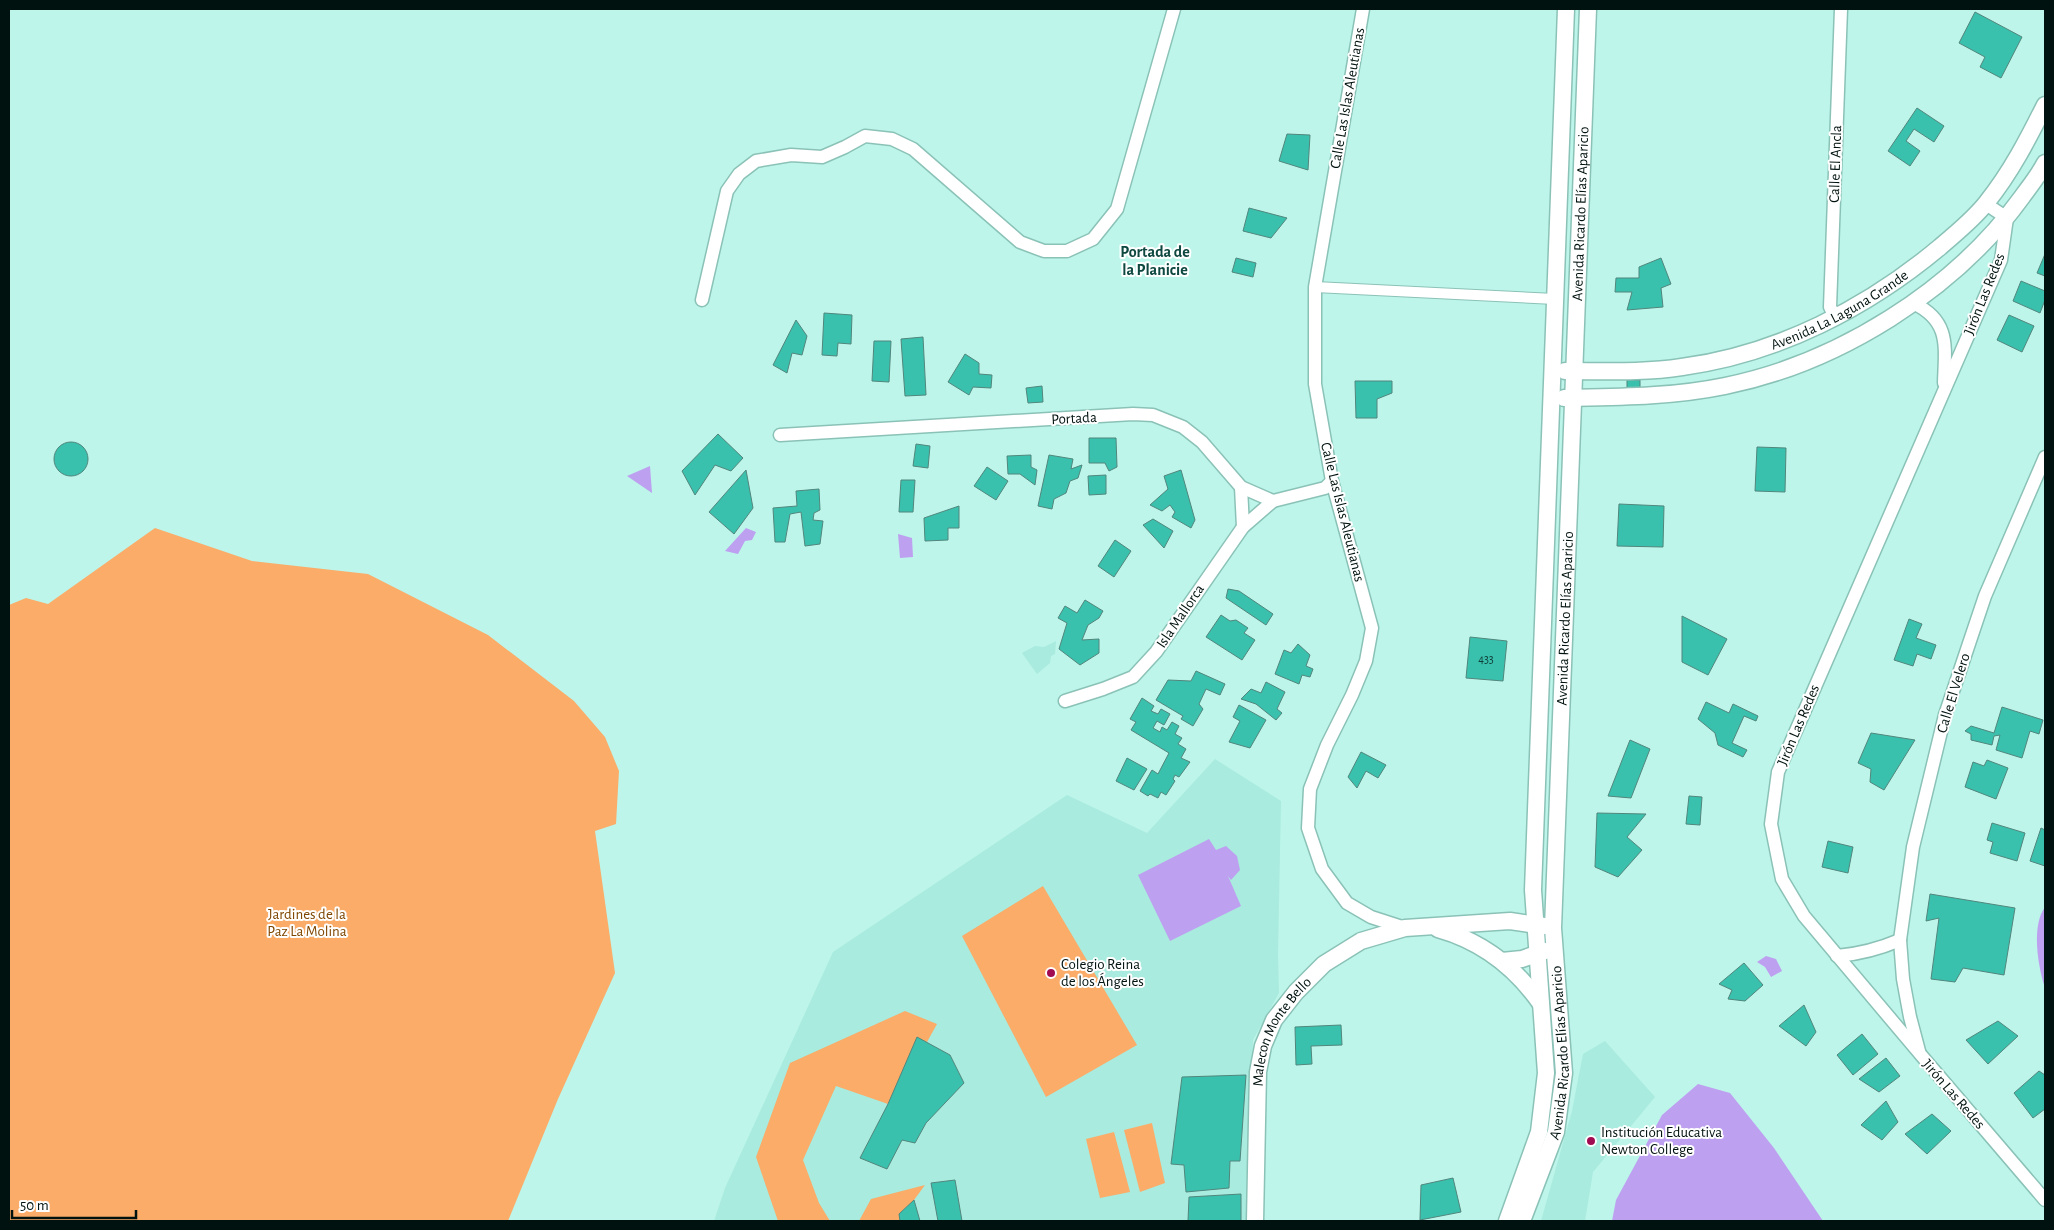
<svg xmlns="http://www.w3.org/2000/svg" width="2054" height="1230" viewBox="0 0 2054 1230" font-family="'Alegreya Sans',sans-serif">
	<rect width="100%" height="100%" fill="#bdf5ea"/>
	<g fill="#a9ebde">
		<polygon points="1056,641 1055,654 1051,656 1050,663 1037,674 1022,653 1035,646 1044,647"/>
		<polygon points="1215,759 1281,801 1278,954 1279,993 1253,1040 1247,1221 714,1221 725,1188 833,952 1067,795 1147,833"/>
		<polygon points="1605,1041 1655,1097 1593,1172 1585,1221 1541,1221 1572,1111 1583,1054"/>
	</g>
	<g fill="#faac68">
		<polygon points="155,528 252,561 368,574 488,635 574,701 605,737 619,771 616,824 595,831 615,973 558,1099 508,1221 9,1221 9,605 26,598 48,604"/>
		<polygon points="1043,886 1137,1045 1046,1097 962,936"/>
		<polygon points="905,1011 937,1024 927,1042 917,1038 888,1104 836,1086 803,1160 819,1203 830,1221 778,1221 756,1157 790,1063"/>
		<polygon points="1152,1123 1165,1183 1140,1192 1124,1130"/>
		<polygon points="1114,1132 1130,1192 1100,1198 1086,1139"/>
		<polygon points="925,1185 914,1200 899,1214 900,1221 859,1221 871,1199"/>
	</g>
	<g fill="#bea0f0">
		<polygon points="650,466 652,493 627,476"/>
		<polygon points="746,528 756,532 752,540 745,541 738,554 725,551"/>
		<polygon points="898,534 912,538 913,557 900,558"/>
		<polygon points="1209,839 1216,850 1226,846 1237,856 1240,870 1231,880 1228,876 1241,906 1170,941 1138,875"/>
		<path d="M2045,907v81c-7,-21 -14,-62 0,-81z"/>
		<polygon points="1766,956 1776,959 1782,971 1771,977 1765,967 1757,962"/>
		<polygon points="1698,1084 1730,1093 1774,1148 1823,1221 1612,1221 1616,1200 1662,1115"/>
	</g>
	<g fill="#3ac1ae" stroke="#51867c">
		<polygon points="1975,12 2022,37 2001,78 1980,67 1985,57 1959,43"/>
		<polygon points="1917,108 1944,126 1934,142 1914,129 1906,141 1920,151 1910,166 1888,151"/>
		<polygon points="1287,134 1310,135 1308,170 1279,161"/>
		<polygon points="1249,208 1287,218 1271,238 1243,231"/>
		<polygon points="2045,254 2045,276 2037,273"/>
		<polygon points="1236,258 1256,263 1253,277 1232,272"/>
		<polygon points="1661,258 1671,284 1661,288 1663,307 1627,310 1632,292 1615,292 1616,278 1639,278 1639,267"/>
		<polygon points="2021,281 2045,291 2045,300 2040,313 2013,301"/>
		<polygon points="824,313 852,315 851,344 838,343 837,356 822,355"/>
		<polygon points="2009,315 2034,326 2022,352 1997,340"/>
		<polygon points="796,320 807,336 802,355 792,353 787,373 773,365"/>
		<polygon points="923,337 926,395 905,396 901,339"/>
		<polygon points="874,341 891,341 889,382 872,381"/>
		<polygon points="965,354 979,363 979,374 992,375 991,388 973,387 969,395 948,382"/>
		<rect x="1627" y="380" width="13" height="8"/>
		<polygon points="1355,381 1392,381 1392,393 1377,399 1377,418 1356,418"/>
		<polygon points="1042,386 1043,402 1028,403 1026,388"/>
		<polygon points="718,434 743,458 731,471 715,465 695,495 682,471"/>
		<polygon points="1089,438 1116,438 1117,467 1109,471 1105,463 1089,463"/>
		<circle cx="71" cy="459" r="17"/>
		<polygon points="916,444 930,446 928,468 913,466"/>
		<polygon points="1757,447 1786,448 1785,492 1755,491"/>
		<polygon points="1031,455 1031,467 1037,470 1035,485 1020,474 1008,474 1007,456"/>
		<polygon points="1049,455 1073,459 1071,469 1082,465 1078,478 1070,481 1066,493 1054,499 1052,509 1038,506"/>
		<polygon points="987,467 1008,481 996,500 974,486"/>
		<polygon points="746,470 753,508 734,534 709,512"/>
		<polygon points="1181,470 1195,520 1191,528 1172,517 1175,512 1170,505 1162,511 1150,505 1168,489 1164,476"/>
		<polygon points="1106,475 1106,494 1089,495 1088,476"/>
		<polygon points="901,480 915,480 913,512 899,512"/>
		<polygon points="819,489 820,510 814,513 813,520 823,521 820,544 805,546 801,512 790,514 785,542 775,542 773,508 797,506 796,491"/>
		<polygon points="1619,504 1664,506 1663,547 1617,546"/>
		<polygon points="959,506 959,528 948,528 948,540 925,541 924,518"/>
		<polygon points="1153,519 1173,531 1164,548 1143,525"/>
		<polygon points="1115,540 1131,551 1114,577 1098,566"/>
		<polygon points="1228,589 1239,591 1273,614 1266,625 1226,598"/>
		<polygon points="1085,600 1103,611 1099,618 1088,625 1082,640 1099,639 1099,653 1080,665 1059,649 1067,623 1058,618 1065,606 1077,613"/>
		<polygon points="1221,615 1230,621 1236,620 1248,628 1244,633 1255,640 1242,660 1206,637"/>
		<polygon points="1682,616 1727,639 1708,675 1682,662"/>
		<polygon points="1909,619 1922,624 1916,638 1936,645 1931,659 1917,654 1913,666 1894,660"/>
		<polygon points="1470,637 1507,641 1503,681 1466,678"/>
		<polygon points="1298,644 1310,655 1306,666 1313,669 1310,677 1302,675 1299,684 1275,674 1284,650 1291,653"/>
		<polygon points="1196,671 1225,684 1220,695 1206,689 1199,704 1203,709 1193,726 1181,719 1183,716 1156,700 1168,680 1191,681"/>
		<polygon points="1266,682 1285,692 1277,709 1282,713 1276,720 1256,704 1241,699 1251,689 1261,693"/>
		<polygon points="1142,698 1154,706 1151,711 1158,714 1161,709 1170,714 1164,725 1157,721 1153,728 1160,732 1162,727 1167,730 1172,722 1179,726 1175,734 1182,738 1178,744 1186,749 1181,758 1190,762 1179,777 1175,775 1173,779 1175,781 1166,795 1161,792 1158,798 1150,794 1148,796 1140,791 1152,770 1158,774 1169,753 1131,730 1136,722 1130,719"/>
		<polygon points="1706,702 1729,713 1733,704 1758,716 1756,721 1744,716 1732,743 1747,750 1743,757 1718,745 1715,733 1698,719"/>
		<polygon points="1239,705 1266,720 1250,748 1229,742 1240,721 1233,717"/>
		<polygon points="2002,707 2043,720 2039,734 2030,731 2022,758 1996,750 2000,735 1994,736 1992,745 1971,740 1971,734 1965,731 1971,726 1994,733"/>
		<polygon points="1871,733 1915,740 1884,790 1870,782 1871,769 1858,763"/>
		<polygon points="1630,740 1650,749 1631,798 1608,796"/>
		<polygon points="1361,752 1386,765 1378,778 1366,771 1357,788 1348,777"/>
		<polygon points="1127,758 1147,769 1134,790 1116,781"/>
		<polygon points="1987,760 2008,768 1996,799 1965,787 1973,762 1984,766"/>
		<polygon points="1689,796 1702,797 1700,825 1686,824"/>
		<polygon points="1597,813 1646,814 1627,837 1642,850 1618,877 1595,867"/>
		<polygon points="1992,823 2025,833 2017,861 1990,853 1993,842 1987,840"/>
		<polygon points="2041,828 2045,830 2045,866 2030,861"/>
		<polygon points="1828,841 1853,847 1848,873 1822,867"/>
		<polygon points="1930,894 2015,908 2004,975 1963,968 1955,982 1931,979 1939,918 1926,921"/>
		<polygon points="1744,963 1763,985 1745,1001 1728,999 1732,990 1719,984"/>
		<polygon points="1804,1005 1816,1032 1806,1046 1779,1026"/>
		<polygon points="1998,1021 2018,1036 1988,1064 1966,1040"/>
		<polygon points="1341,1025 1342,1045 1311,1046 1312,1064 1296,1065 1295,1027"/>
		<polygon points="1862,1034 1878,1054 1853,1075 1837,1055"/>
		<polygon points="917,1037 950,1055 964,1083 926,1123 915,1143 902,1140 887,1169 860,1158 888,1104"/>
		<polygon points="1886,1058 1900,1076 1879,1092 1859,1079"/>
		<polygon points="2039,1071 2045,1075 2045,1109 2033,1118 2014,1093"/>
		<polygon points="1246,1075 1240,1161 1230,1161 1229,1188 1186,1192 1184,1165 1171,1164 1182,1077"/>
		<polygon points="1886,1101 1898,1122 1882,1140 1861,1125"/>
		<polygon points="1932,1114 1951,1131 1927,1154 1905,1134"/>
		<polygon points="1453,1178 1461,1212 1420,1220 1421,1185"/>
		<polygon points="955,1180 962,1221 938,1221 931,1183"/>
		<polygon points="1241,1194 1241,1221 1188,1221 1189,1197"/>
		<polygon points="914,1200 920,1221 900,1221 899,1214"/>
	</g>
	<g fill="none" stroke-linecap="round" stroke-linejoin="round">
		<defs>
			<polyline id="pedestrian" points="1315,287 1555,299"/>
			<g id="minor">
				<polyline points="1363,9 1315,287 1315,384 1332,481 1372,628 1366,661 1352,695 1327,745 1310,789 1308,828 1322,869 1347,903 1371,917 1405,928"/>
				<polyline points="1986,204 2007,218 2001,260 1778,772 1771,824 1782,879 1804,916 1921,1055 2045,1200"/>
				<polyline points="702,300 727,191 739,174 756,161 791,155 822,157 845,147 865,136 892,139 913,149 1020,242 1044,251 1067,251 1093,239 1117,209 1174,9"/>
				<path d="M1913,303c38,18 32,44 31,80"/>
				<polyline points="1835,317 1830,307 1841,9"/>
				<polyline points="780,435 1133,414 1153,415 1183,427 1202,442 1241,487 1273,501 1325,488 1332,481"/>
				<polyline points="1241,487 1243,527"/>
				<polyline points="1065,701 1103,689 1133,677 1156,652 1243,527 1273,501"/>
				<path d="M1837,956c23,-2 42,-7 63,-16"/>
				<polyline points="1919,1051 1910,1017 1903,979 1900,940 1913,847 1945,715 1985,596 2045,457"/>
			</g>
			<g id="tertiary">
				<path id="s1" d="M1565,371c39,0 79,2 117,-4 96,-13 185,-59 258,-120 16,-14 34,-28 47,-45 24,-30 41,-63 58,-97"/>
				<path d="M1564,398c54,-1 108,-1 161,-12 113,-23 229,-95 297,-189 8,-11 17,-22 23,-34"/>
				<path d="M1438,929c43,12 78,39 103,75"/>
				<polyline points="1502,961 1522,959 1545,951"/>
				<path id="s2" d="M1255,1221l3,-149 5,-26 11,-26 22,-28 28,-28 37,-23 44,-13 105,-7 34,5"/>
				<polyline points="1507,1221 1539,1132 1546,1073 1533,890 1566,9"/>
				<path id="s3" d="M1522,1221l34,-89 8,-59 -11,-145 35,-919"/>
			</g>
		</defs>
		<use href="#pedestrian" stroke="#8bc2b7" stroke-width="12"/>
		<use href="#minor" stroke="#8bc2b7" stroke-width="15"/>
		<use href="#tertiary" stroke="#8bc2b7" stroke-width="19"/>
		<use href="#pedestrian" stroke="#fff" stroke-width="10"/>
		<use href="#minor" stroke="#fff" stroke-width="12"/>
		<use href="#tertiary" stroke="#fff" stroke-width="16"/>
	</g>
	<g fill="#a00b52" stroke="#fff" stroke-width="2">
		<circle cx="1051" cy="973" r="5"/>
		<circle cx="1591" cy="1141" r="5"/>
	</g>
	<g text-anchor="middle" stroke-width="4" stroke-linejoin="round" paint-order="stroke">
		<g font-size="12" fill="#0e3e37">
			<text x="1486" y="663">433</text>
		</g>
		<g font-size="15" fill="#00120f" stroke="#fff">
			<text transform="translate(1347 98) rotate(-80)" y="5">Calle Las Islas Aleutianas</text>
			<text transform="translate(1835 164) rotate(-88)" y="5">Calle El Ancla</text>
			<text dy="5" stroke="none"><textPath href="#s3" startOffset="1015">Avenida Ricardo Elías Aparicio</textPath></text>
			<text transform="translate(1984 294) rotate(-68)" y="5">Jirón Las Redes</text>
			<text dy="5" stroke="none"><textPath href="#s1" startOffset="286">Avenida La Laguna Grande</textPath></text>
			<text transform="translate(1074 418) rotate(-3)" y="5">Portada</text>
			<text transform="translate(1343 512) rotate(76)" y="5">Calle Las Islas Aleutianas</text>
			<text transform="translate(1180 616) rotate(-56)" y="5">Isla Mallorca</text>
			<text dy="5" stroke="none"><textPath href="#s3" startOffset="610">Avenida Ricardo Elías Aparicio</textPath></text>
			<text transform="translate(1953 693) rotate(-73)" y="5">Calle El Velero</text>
			<text transform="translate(1798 725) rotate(-67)" y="5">Jirón Las Redes</text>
			<text dy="5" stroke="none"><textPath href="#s2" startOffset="196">Malecon Monte Bello</textPath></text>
			<text dy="5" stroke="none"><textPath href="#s3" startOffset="175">Avenida Ricardo Elías Aparicio</textPath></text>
			<text transform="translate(1954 1094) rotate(49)" y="5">Jirón Las Redes</text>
		</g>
		<g font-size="15" fill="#7f4600" stroke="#fff">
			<text x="307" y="919">Jardines de la<tspan x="307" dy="17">Paz La Molina</tspan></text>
		</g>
		<g font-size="15" fill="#00120f" stroke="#fff" text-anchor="start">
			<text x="1061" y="969">Colegio Reina<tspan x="1061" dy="17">de los Ángeles</tspan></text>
			<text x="1601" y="1137">Institución Educativa<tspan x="1601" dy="17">Newton College</tspan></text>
		</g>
		<g font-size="16" font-weight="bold" fill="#0e4840" stroke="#fff">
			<text x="1155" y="257">Portada de<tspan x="1155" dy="18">la Planicie</tspan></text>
		</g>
	</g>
	<rect width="2054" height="1230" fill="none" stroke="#00120f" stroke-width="20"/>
	<path d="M12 1210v8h124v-8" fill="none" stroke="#00120f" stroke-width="2.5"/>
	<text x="20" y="1210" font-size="15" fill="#00120f" stroke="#ffffff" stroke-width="4" paint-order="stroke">50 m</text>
</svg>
